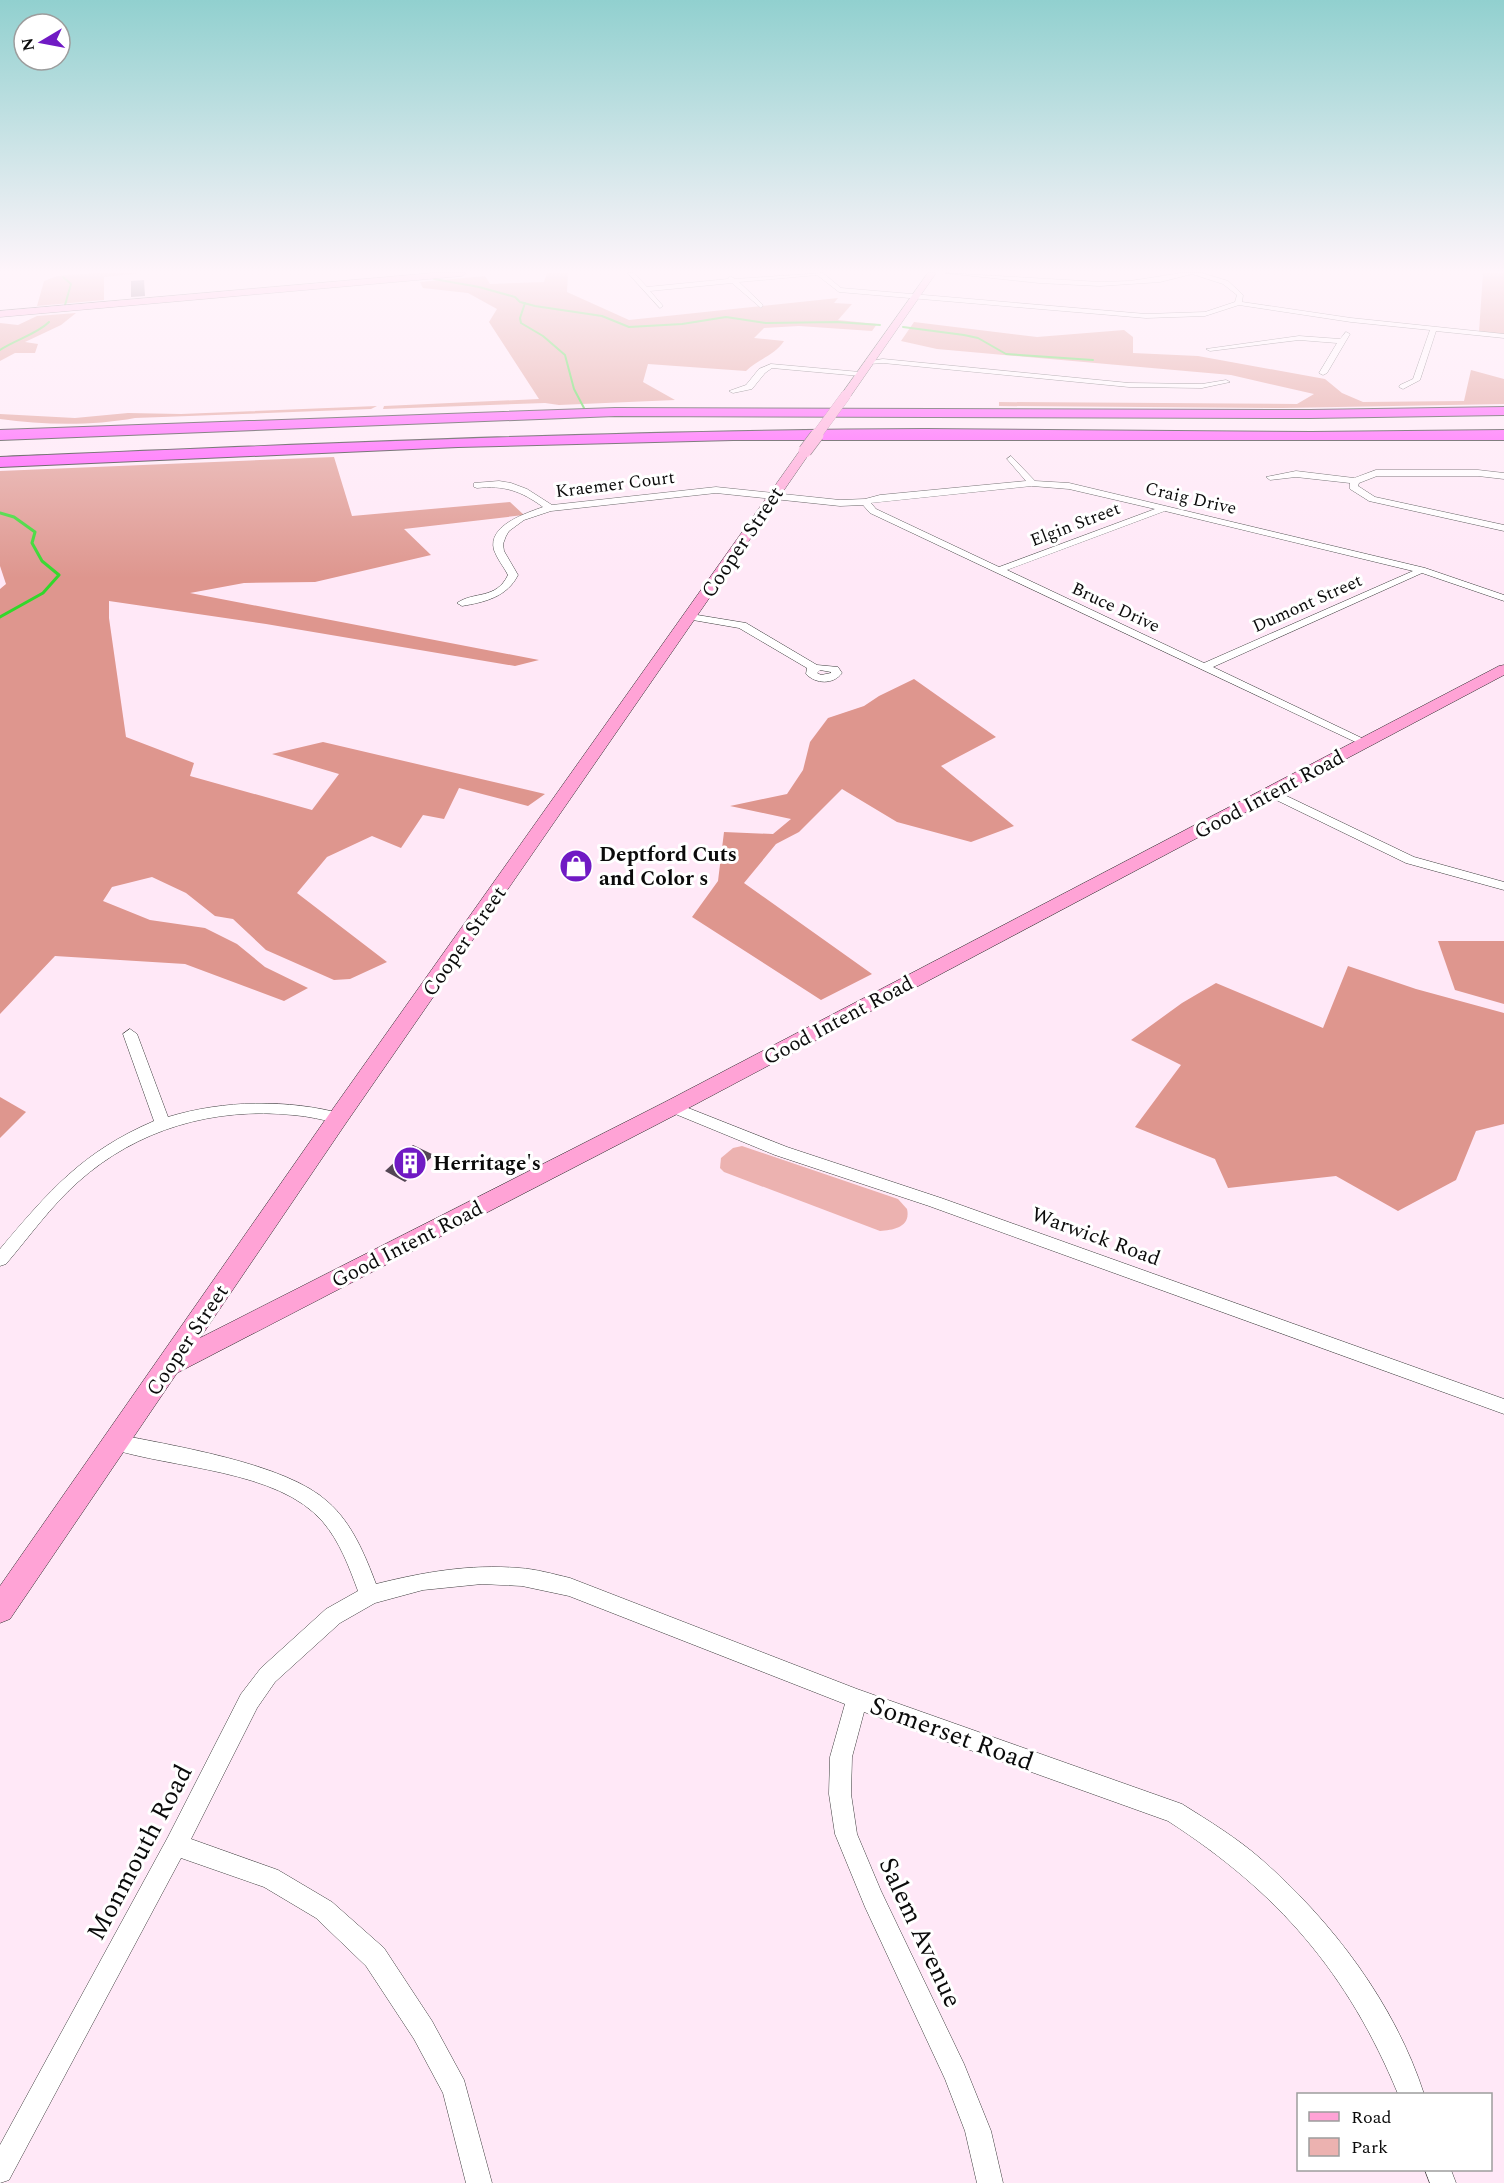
<svg xmlns="http://www.w3.org/2000/svg" width="1504" height="2183" viewBox="0 0 1504 2183" font-family="Spectral,serif">
	<rect width="100%" height="100%" fill="#ffe8f7"/>
	<path fill="#ecb2b0" d="M742,1146l156,53 9,10c4,18 -13,21 -27,22l-156,-59 -4,-4 1,-10 12,-10z"/>
	<g fill="#de968e">
		<polygon points="93,273 142,273 104,277 104,300 37,306 44,281 57,276"/>
		<path d="M547,273h21l-1,19 62,28 209,-22 -4,5 18,1 -14,16 39,4 -5,7 -73,-5 -35,2 -10,10 30,3c-10,15 -26,18 -38,30l-98,-7 -5,18 32,18 -116,5 -14,-2 -162,6 1,-3 155,-7 -50,-77 8,-13 -29,-16 -45,-5 -3,-6 65,-6 5,8 54,-2z"/>
		<polygon points="1483,273 1504,273 1504,335 1479,332"/>
		<polygon points="76,313 61,325 25,342 38,344 35,353 15,353 0,361 0,323 18,325 37,316"/>
		<polygon points="914,322 1037,337 1124,330 1133,337 1133,353 1198,356 1325,379 1342,393 1363,402 1464,401 1471,370 1504,379 1504,404 1282,408 999,406 999,402 1297,404 1314,394 1231,375 937,349 901,341"/>
		<path d="M377,406l-6,3 -236,9c-43,8 -92,7 -135,1v-5l75,4 53,-5 53,1z"/>
		<polygon points="334,457 352,516 510,502 524,515 404,529 431,555 315,582 244,583 190,593 539,660 515,666 266,624 109,601 109,618 126,737 194,763 190,776 312,810 339,774 272,754 323,742 545,794 528,806 459,788 444,819 423,815 401,848 372,836 327,857 297,893 387,962 350,979 334,980 266,950 233,919 215,916 186,893 152,877 112,887 103,901 150,920 205,928 237,944 265,967 308,988 284,1001 185,964 55,956 0,1014 0,589 6,584 0,566 0,471"/>
		<polygon points="914,679 996,737 941,766 1014,826 971,842 897,822 842,789 799,832 776,844 744,883 872,974 821,1000 692,917 718,881 724,832 773,834 791,819 730,806 787,794 803,770 810,742 828,718 864,706 879,696"/>
		<polygon points="1438,941 1504,941 1504,1004 1455,990"/>
		<polygon points="1348,966 1416,989 1504,1013 1504,1124 1476,1131 1456,1180 1398,1211 1336,1176 1228,1188 1215,1159 1135,1127 1181,1065 1131,1040 1182,1003 1216,983 1323,1028"/>
		<polygon points="0,1097 26,1112 0,1138"/>
	</g>
	<g fill="none" stroke-linecap="round" stroke-linejoin="round">
		<g stroke="#32d72b" stroke-width="2">
			<polyline points="63,277 71,284 65,305"/>
			<polyline points="434,279 479,287 515,297 520,302 535,306 602,316 629,327 682,324 726,317 766,323 837,322 880,325"/>
			<polyline points="525,303 520,318 521,323 543,336 565,355 574,389 584,408"/>
			<polyline points="903,327 964,335 978,338 1006,354 1093,360"/>
			<path d="M0,350c15,-10 37,-16 49,-28"/>
		</g>
		<polyline stroke="#32d72b" stroke-width="3" points="0,513 14,517 35,532 32,543 42,561 59,575 43,593 0,617"/>
	</g>
	<g fill="#534654">
		<polygon points="144,280 145,296 131,297 131,281"/>
		<polygon points="413,1145 434,1155 405,1182 385,1171"/>
	</g>
	<g fill="none" stroke-linecap="round" stroke-linejoin="round">
		<defs>
			<g id="street">
				<polygon points="628,273 634,273 647,287 728,279 730,276 735,279 823,273 841,288 1146,314 1205,312 1235,302 1237,295 1223,284 1192,274 1160,282 1100,286 1039,283 945,273 1100,282 1130,281 1181,273 1202,273 1228,281 1243,295 1242,302 1351,318 1504,334 1504,338 1436,331 1420,380 1403,389 1399,387 1400,385 1413,379 1430,330 1351,322 1239,305 1205,316 1146,318 839,292 817,275 739,282 763,305 761,308 732,283 650,291 663,306 660,308"/>
				<polygon points="1346,332 1350,334 1327,373 1323,375 1319,373 1337,343 1299,340 1210,351 1206,349 1299,336 1340,339"/>
				<polygon points="883,359 1129,383 1202,384 1226,380 1230,382 1202,388 1129,387 883,363 869,364 865,362"/>
				<polygon points="771,364 860,372 864,374 860,376 772,368 765,373 752,389 733,393 729,391 746,385 759,369"/>
				<path d="M1011,456l24,25 34,2 356,85 79,27v6l-82,-28 -209,94 155,74 2,2 -6,3 -494,-233 -7,-8 -23,1 -124,-13 -165,18 -27,9 -15,11 -3,5 -3,8 1,7 14,24c-11,22 -33,27 -56,31l-5,-3c17,-12 39,-3 51,-28 -4,-8 -11,-16 -14,-25 -7,-25 33,-37 49,-43 -22,-16 -39,-22 -66,-19l-3,-1v-4l25,-2 12,2 16,6 25,16 164,-18 124,13 25,-1 15,-4 146,-14 -19,-22zM1032,486l37,3 86,20 -156,58 -123,-58 -5,-6zM1165,511l248,60 -209,92 -197,-93z"/>
				<polygon points="1376,470 1478,470 1504,473 1504,479 1478,476 1377,476 1359,483 1358,486 1375,497 1504,525 1504,531 1369,501 1350,489 1350,483 1296,477 1270,480 1266,477 1296,471 1354,478"/>
				<path d="M691,614l55,9 71,42 21,2 4,6c-9,12 -26,11 -36,1l1,-6 -68,-40 -52,-9v-4zM820,670l11,2v1l-10,2 -4,-2z"/>
				<polygon points="1272,789 1414,857 1504,882 1504,890 1406,863 1268,796 1266,793"/>
				<path d="M130,1029l7,5 31,83c56,-17 120,-18 175,-3l3,4 -8,5c-15,-3 -30,-7 -45,-8 -79,-8 -156,14 -215,67 -27,24 -49,55 -72,82l-6,2v-17c49,-58 82,-97 154,-128l-31,-87z"/>
				<polygon points="673,1102 787,1147 941,1198 1504,1399 1504,1414 929,1206 775,1155 668,1111 665,1107 668,1103"/>
				<path d="M116,1434c57,12 170,29 212,68 24,21 37,53 48,82 48,-12 94,-20 143,-16 17,1 34,6 51,10l287,111 325,115c27,17 55,34 79,55 71,62 134,145 163,235h-26c-50,-121 -120,-202 -230,-273l-304,-109 -12,45 -1,37 6,40 24,57 83,173 27,67 12,52h-26l-12,-52 -20,-52 -80,-172 -30,-73 -6,-40 1,-37 15,-53 -276,-108 -47,-10 -40,-2 -59,6 -48,13 -35,20 -65,59 -18,26 -66,131 87,31 54,32 52,46 48,73 32,59 28,103h-26l-23,-90 -29,-54 -48,-73 -50,-48 -52,-31 -83,-29 -172,322 -9,3v-38l168,-308 73,-143 20,-26 65,-59 32,-18c-9,-24 -18,-49 -35,-69 -45,-53 -151,-53 -214,-74l-2,-6 2,-6z"/>
				<polygon points="1425,2170 1451,2170 1456,2183 1430,2183"/>
			</g>
			<g id="secondary">
				<polygon points="433,273 466,273 462,276 0,317 0,311"/>
				<polygon points="928,273 936,273 850,397 842,397 841,395"/>
				<polygon points="805,448 811,451 346,1123 200,1338 665,1102 1499,666 1504,665 1504,675 681,1112 177,1373 10,1619 0,1623 0,1586 330,1113 801,449"/>
			</g>
			<g id="highway">
				<polygon points="1504,407 1504,415 1310,418 615,416 0,440 0,430 615,408 1310,410"/>
				<path d="M926,429l385,3 193,-2v10h-771l-275,7 -458,20v-10c309,-13 617,-27 926,-28z"/>
			</g>
		</defs>
		<use href="#street" stroke="#3e3e3e" stroke-width="1"/>
		<use href="#secondary" stroke="#2d2d2d" stroke-width="1"/>
		<use href="#highway" stroke="#1c1c1c" stroke-width="2"/>
		<use href="#street" fill="#fff" fill-rule="evenodd"/>
		<use href="#secondary" fill="#ffa3d6" fill-rule="evenodd"/>
		<use href="#highway" fill="#ff46fc" fill-rule="evenodd"/>
		<defs>
			<polyline id="secondary-bridge-far1" points="816,436 846,395"/>
			<polyline id="secondary-bridge" points="805,451 817,435"/>
		</defs>
		<use href="#secondary-bridge-far1" stroke="#2d2d2d" stroke-width="10" stroke-linecap="butt"/>
		<use href="#secondary-bridge" stroke="#2d2d2d" stroke-width="14" stroke-linecap="butt"/>
		<use href="#secondary-bridge-far1" stroke="#ffa3d6" stroke-width="10"/>
		<use href="#secondary-bridge" stroke="#ffa3d6" stroke-width="13"/>
	</g>
	<linearGradient id="sky" x2="0" y2="1"><stop stop-color="#91d0cf"/><stop offset="0.47" stop-color="#fff5fb"/><stop offset="1" stop-color="#fff5fb" stop-opacity="0"/></linearGradient>
	<rect width="1504" height="578" fill="url(#sky)"/>
	<defs>
		<symbol id="shop-disc" viewBox="-11 -11 22 22"><circle r="9.5" fill="#701ac4" stroke="#fff"/><path d="M-5-2.5h2.3a2.7 3.5 0 0 1 5.4 0H5L5.5 6h-11ZM-1.5-2.5h3a1.5 2.3 0 0 0-3 0Z" fill="#fff"/></symbol>
		<symbol id="building-disc" viewBox="-11 -11 22 22"><circle r="9.5" fill="#701ac4" stroke="#fff"/><path d="M-4-6H4V6H1V3H-1V6H-4ZM-2.5-4.3h1.7v1.8h-1.7ZM.8-4.3h1.7v1.8H.8ZM-2.5-1h1.7V.8h-1.7ZM.8-1h1.7V.8H.8Z" fill="#fff"/></symbol>
	</defs>
	<g fill-rule="evenodd">
		<use href="#shop-disc" x="557" y="847" width="38" height="38"/>
		<use href="#building-disc" x="391" y="1144" width="38" height="38"/>
	</g>
	<g text-anchor="middle" stroke-width="6" stroke-linejoin="round" paint-order="stroke">
		<g font-size="18" fill="#0b0b0b" stroke="#fff">
			<text transform="translate(615 484) rotate(-7)" y="6">Kraemer Court</text>
			<text transform="translate(1191 498) rotate(13)" y="6">Craig Drive</text>
			<text transform="translate(1075 524) rotate(-21)" y="6">Elgin Street</text>
			<text transform="translate(1307 603) rotate(-24)" y="6">Dumont Street</text>
			<text transform="translate(1116 607) rotate(25)" y="6">Bruce Drive</text>
		</g>
		<g font-size="21" fill="#0b0b0b" stroke="#fff">
			<text transform="translate(742 542) rotate(-56)" y="7">Cooper Street</text>
			<text transform="translate(1269 794) rotate(-28)" y="7">Good Intent Road</text>
			<text transform="translate(464 941) rotate(-55)" y="7">Cooper Street</text>
			<text transform="translate(838 1020) rotate(-28)" y="7">Good Intent Road</text>
			<text transform="translate(1096 1236) rotate(20)" y="7">Warwick Road</text>
			<text transform="translate(407 1244) rotate(-27)" y="7">Good Intent Road</text>
			<text transform="translate(187 1340) rotate(-56)" y="7">Cooper Street</text>
		</g>
		<g font-size="21" font-weight="bold" fill="#0b0b0b" stroke="#fff" text-anchor="start">
			<text x="599" y="861">Deptford Cuts<tspan x="599" dy="24">and Color s</tspan></text>
			<text x="433" y="1170">Herritage's</text>
		</g>
		<g font-size="26" fill="#0b0b0b" stroke="#fff">
			<text transform="translate(952 1733) rotate(20)" y="9">Somerset Road</text>
			<text transform="translate(139 1852) rotate(-62)" y="9">Monmouth Road</text>
			<text transform="translate(921 1932) rotate(65)" y="9">Salem Avenue</text>
		</g>
	</g>
	<rect x="1297" y="2093" width="195" height="78" fill="#ffffff" stroke="#9d9d9d" stroke-width="1.5"/>
	<rect x="1309" y="2112" width="30" height="9" fill="#ffa3d6" stroke="#9d9d9d" stroke-width="1.5"/>
	<text x="1351" y="2123" font-size="18" fill="#0b0b0b">Road</text>
	<rect x="1309" y="2138" width="30" height="18" fill="#ecb2b0" stroke="#9d9d9d" stroke-width="1.5"/>
	<text x="1351" y="2153" font-size="18" fill="#0b0b0b">Park</text>
	<g transform="translate(42 42) rotate(260)"><circle r="28" fill="#ffffff" stroke="#9d9d9d" stroke-width="1.5"/>
	<path d="M0-4.5L10 22L0 15L-10 22Z" fill="#701ac4"/>
	<text y="-9" font-size="16" font-weight="bold" text-anchor="middle" fill="#0b0b0b">N</text>
	</g>
</svg>
